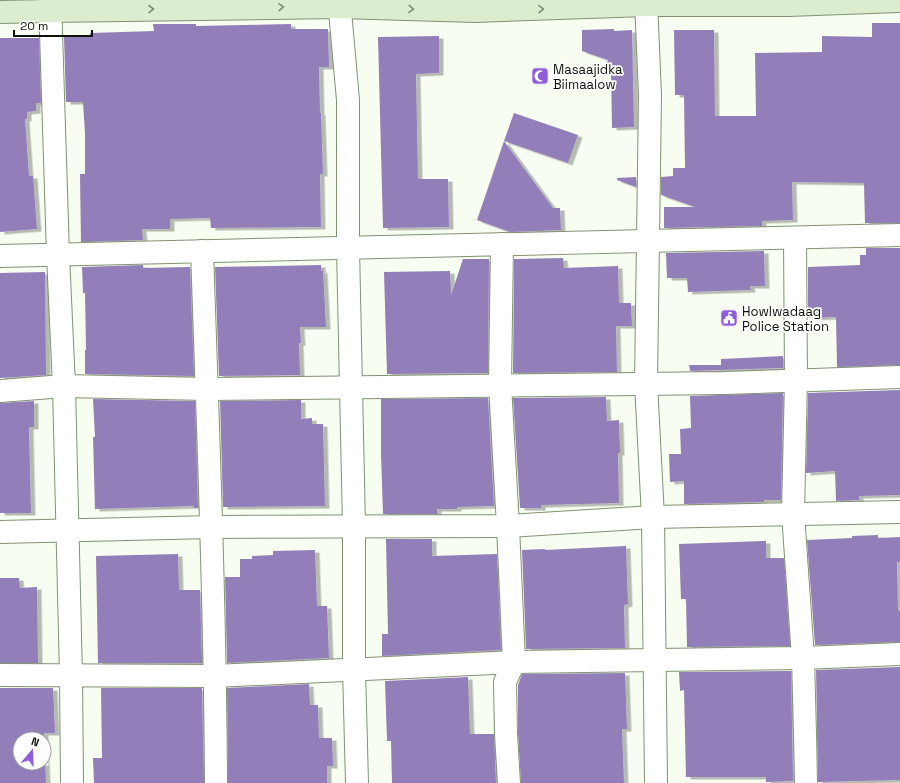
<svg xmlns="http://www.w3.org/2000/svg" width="900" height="783" viewBox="0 0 900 783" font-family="'Space Grotesk',sans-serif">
	<defs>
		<filter id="shadow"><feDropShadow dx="4.5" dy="2.5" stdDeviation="0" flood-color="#0004"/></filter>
	</defs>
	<rect width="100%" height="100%" fill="#f7fef1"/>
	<g fill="#927eb8" fill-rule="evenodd" filter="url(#shadow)">
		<polygon points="872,23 900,23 900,223 865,223 864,183 792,182 793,220 762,221 762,226 664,228 664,207 695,207 661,195 661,177 673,176 673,168 685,168 684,95 675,95 674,30 714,30 715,116 756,116 755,53 822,52 822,36 872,37"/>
		<polygon points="153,24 196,24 196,26 291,24 291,29 328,29 329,67 319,67 320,113 321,113 323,174 320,174 321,227 211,228 210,218 170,219 170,229 142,229 143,240 81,242 80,174 85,174 85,134 83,102 66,102 64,37 71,37 71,36 90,35 90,33 154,31"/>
		<polygon points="614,29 614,31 632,30 634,127 612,128 611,68 605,68 608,60 582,51 582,30"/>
		<polygon points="439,36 439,73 416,74 418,179 448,179 449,227 383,228 378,37"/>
		<polygon points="0,38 39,38 41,103 36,103 36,111 27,112 27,119 25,119 29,176 33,176 37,229 0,232"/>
		<polygon points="514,113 578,135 568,163 504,141"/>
		<polygon points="504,141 553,208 560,208 561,230 510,232 477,220"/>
		<polygon points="636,177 636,187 617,180 617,178"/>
		<polygon points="866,248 900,248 900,365 837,367 836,317 808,318 808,267 860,265 860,255 866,255"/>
		<polygon points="764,251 765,286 750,286 751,290 688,292 687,278 667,278 666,253"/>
		<polygon points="563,258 564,268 618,266 619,303 631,303 632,326 616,326 617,372 513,373 514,259"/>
		<polygon points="463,259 489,259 488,373 387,374 384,272 450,271 451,295"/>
		<polygon points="143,265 143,268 190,267 194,376 85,374 85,350 86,350 85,293 83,293 82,267"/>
		<polygon points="321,265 321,271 323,270 326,327 300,327 301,343 299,343 300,375 219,376 215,267"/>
		<polygon points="45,272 46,375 0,378 0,273"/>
		<polygon points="783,356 783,368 690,371 689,365 721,365 721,359"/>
		<polygon points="900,390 900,495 859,496 859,500 836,501 835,471 806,473 808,393"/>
		<polygon points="783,393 781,500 764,500 764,502 684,504 684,481 670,482 669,454 681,454 680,429 691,428 690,396"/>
		<polygon points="606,397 607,421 619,420 620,453 618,453 619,503 541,505 541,508 520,508 513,398"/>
		<polygon points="488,398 494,506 457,507 457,509 437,509 437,514 383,514 381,454 381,399"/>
		<polygon points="93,399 195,401 198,508 194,508 194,506 95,509 93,437 95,437"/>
		<polygon points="301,400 301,419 312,418 312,424 323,424 325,506 223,507 220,401"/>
		<polygon points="34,401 34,427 29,427 31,513 0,513 0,403"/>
		<polygon points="878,535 878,538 900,537 900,562 897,562 898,611 900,611 900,642 815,645 807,540 852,538 852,536"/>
		<polygon points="386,539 432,539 432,556 497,554 501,650 382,656 382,634 388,634"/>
		<polygon points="766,541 766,558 784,558 790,646 687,647 686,599 681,599 679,544"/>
		<polygon points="626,546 628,604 624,605 625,648 526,649 522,550 545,549 545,550"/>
		<polygon points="315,550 317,606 327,606 329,658 227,663 225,577 240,577 240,559 252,559 252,556 273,555 273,551"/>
		<polygon points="178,554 179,590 200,590 202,663 98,663 96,556"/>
		<polygon points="0,578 19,578 20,588 37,587 38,663 0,663"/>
		<polygon points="900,667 900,780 818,782 816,670"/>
		<polygon points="791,671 793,781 766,782 766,777 686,777 684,690 680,691 679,672"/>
		<polygon points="625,673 627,729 622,729 624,783 521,783 518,734 518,685 522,674"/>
		<polygon points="468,677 470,734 494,734 496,783 392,783 391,741 387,741 385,681"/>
		<polygon points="309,684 310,705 318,705 319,738 332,738 333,766 327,766 327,783 228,783 227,688"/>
		<path d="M0,688h53l2,45h-11l2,50h-46zM20,739h24v24h-24z"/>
		<polygon points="101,688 202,688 204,783 94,783 93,758 102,758"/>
	</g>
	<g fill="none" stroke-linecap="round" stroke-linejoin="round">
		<defs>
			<g id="street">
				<polyline points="50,0 58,255 64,386 71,676 72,783"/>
				<polyline points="339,0 348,100 348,248 354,526 354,669 357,783"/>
				<polyline points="646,0 650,95 646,383 653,517 656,783"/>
				<polyline points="795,238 796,380 793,513 803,658 805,734 806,783"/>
				<polyline points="502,244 500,385 508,526 514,662 505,682 506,734 509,783"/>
				<path d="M202,251c6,177 13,355 14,532"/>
				<polyline points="0,256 900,235"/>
				<polyline points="0,391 64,386 207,389 724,383 900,377"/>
				<polyline points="0,532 212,527 508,526 653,517 900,512"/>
				<polyline points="0,675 215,676 514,662 803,658 900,654"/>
			</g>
			<polyline id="secondary" points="0,12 51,11 339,7 475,11 647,5 788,5 900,1"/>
		</defs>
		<use href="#street" stroke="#819274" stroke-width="24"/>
		<use href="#secondary" stroke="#819274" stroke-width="24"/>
		<use href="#street" stroke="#fff" stroke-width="22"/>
		<use href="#secondary" stroke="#dceccf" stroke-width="22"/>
	</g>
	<defs><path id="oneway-chevron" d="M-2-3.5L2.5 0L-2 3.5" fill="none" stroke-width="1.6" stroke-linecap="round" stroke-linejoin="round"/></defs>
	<g stroke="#7f8b76">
		<use href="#oneway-chevron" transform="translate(281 7) rotate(-1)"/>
		<use href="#oneway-chevron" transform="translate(151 9) rotate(-1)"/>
		<use href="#oneway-chevron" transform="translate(411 9) rotate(2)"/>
		<use href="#oneway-chevron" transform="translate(541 9) rotate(-2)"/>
	</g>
	<defs>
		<symbol id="mosque-square" viewBox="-11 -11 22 22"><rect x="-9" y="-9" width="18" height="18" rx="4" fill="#905ed7" stroke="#fff"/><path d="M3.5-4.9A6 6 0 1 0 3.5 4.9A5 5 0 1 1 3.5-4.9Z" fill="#fff"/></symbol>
		<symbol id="civic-square" viewBox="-11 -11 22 22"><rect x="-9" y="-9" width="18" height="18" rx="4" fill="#905ed7" stroke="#fff"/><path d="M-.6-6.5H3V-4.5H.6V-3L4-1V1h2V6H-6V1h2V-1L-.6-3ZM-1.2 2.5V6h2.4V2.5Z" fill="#fff"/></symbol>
	</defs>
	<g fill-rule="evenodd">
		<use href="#mosque-square" x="530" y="66" width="20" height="20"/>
		<use href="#civic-square" x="719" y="308" width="20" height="20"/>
	</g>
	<g text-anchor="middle" stroke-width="3.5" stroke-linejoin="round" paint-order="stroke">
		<g font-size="13" fill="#0d1409" stroke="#fff" text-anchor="start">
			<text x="553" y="74">Masaajidka<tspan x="553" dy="15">Biimaalow</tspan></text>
			<text x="742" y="316">Howlwadaag<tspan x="742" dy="15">Police Station</tspan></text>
		</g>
	</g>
	<g transform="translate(32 751) rotate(19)"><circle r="19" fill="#ffffff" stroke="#9ea19d"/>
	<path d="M0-3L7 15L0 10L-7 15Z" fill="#905ed7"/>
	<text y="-6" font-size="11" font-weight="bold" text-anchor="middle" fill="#0d1409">N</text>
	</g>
	<path d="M14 30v6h78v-6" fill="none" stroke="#0d1409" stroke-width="2"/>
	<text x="20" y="30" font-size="12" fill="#0d1409" stroke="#ffffff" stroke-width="3" paint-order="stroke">20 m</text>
</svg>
